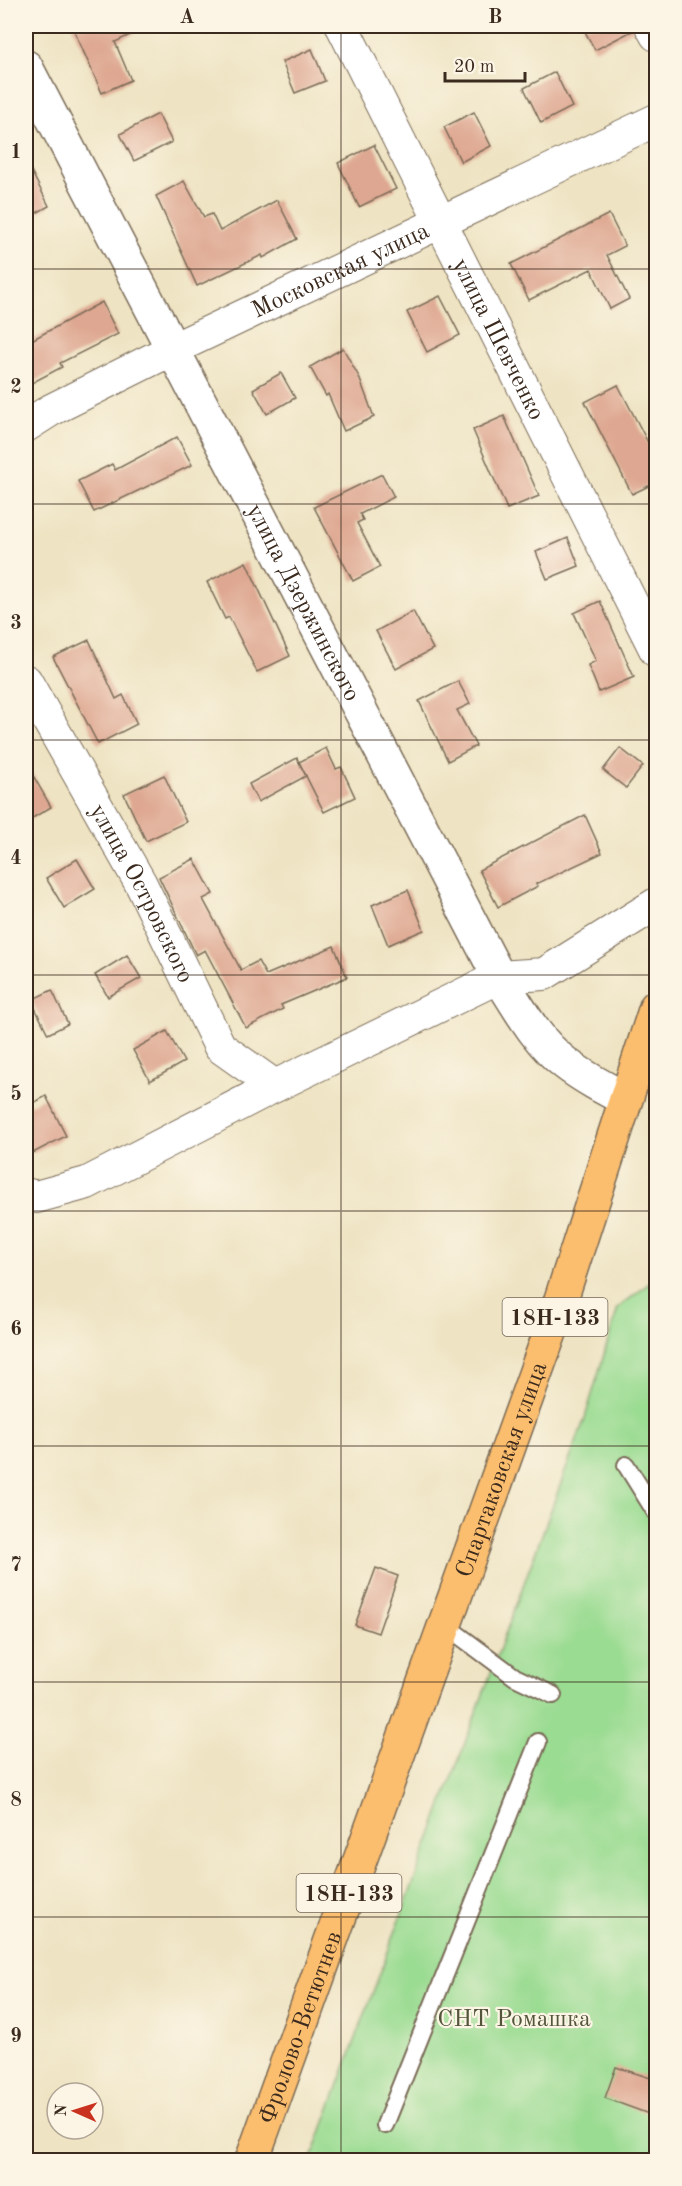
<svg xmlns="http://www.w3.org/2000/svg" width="682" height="2186" viewBox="0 0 682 2186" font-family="'Old Standard TT',serif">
	<rect width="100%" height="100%" fill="#fcf5e5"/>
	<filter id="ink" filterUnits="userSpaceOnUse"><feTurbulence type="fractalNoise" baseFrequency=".0167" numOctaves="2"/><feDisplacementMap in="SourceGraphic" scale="12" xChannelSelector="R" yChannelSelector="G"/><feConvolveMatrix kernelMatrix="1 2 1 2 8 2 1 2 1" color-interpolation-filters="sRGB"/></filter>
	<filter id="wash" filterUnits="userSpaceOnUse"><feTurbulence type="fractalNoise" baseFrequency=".008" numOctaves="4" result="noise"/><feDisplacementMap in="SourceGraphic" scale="24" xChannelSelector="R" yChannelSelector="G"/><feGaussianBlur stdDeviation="1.35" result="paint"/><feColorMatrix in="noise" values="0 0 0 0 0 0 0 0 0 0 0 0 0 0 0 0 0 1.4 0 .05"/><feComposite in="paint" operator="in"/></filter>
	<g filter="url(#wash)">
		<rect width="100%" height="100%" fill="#eee3c2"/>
		<polygon fill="#9bdc93" stroke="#6b8358" stroke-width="1.5" points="656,1278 656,2160 311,2160 585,1418 618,1308"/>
		<g id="blocks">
			<g fill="#dea791">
				<polygon points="72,26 149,26 115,42 131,80 102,93"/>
				<polygon points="582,26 633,26 634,30 595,50"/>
				<polygon points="312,49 325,81 295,93 282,62"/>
				<polygon points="555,72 572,107 541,123 524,88"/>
				<polygon points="474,112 491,146 461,162 444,127"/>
				<polygon points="158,114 172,142 134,161 120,134"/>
				<polygon points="374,145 396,189 359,207 338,163"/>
				<polygon points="26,161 49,206 26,219"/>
				<polygon points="184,181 204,217 212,214 220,231 277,200 297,239 263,258 262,255 197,286 156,196"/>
				<polygon points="609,214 625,246 607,255 629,299 610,309 591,269 529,300 511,264"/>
				<polygon points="440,296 460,335 427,352 407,312"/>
				<polygon points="102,302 118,334 60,363 62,367 26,386 26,343"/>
				<polygon points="343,348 359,377 374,417 344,431 328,394 326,396 310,367"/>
				<polygon points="281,373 295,398 267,414 253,389"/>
				<polygon points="618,385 657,460 657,482 632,494 585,402"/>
				<polygon points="504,416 539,496 507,509 473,430"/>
				<polygon points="177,437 192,465 94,512 78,481 112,464 115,470"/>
				<polygon points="382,474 394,497 360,514 363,520 357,523 380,567 353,581 314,507"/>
				<polygon points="568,538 579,566 547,579 536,552"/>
				<polygon points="246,562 290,656 257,672 229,617 225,619 207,582"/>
				<polygon points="600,601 634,677 599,692 588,665 596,661 574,613"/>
				<polygon points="413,611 433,649 396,669 376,631"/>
				<polygon points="89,640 116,699 123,695 137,724 98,744 53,657"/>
				<polygon points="458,681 470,704 457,710 476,746 448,761 419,701"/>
				<polygon points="326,748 336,769 341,767 355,797 324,812 299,762"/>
				<polygon points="620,748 643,766 626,788 603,770"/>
				<polygon points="297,758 306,776 258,802 249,784"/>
				<polygon points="26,763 51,807 26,822"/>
				<polygon points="164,775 186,822 146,841 124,794"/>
				<polygon points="585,815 602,853 536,884 538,886 498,907 479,870"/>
				<polygon points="77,859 95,889 64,908 46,878"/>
				<polygon points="194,859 213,894 203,899 241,970 258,961 266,975 334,946 347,977 281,1005 283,1009 246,1028 205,950 196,955 159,877"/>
				<polygon points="408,890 424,930 388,945 372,905"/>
				<polygon points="127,955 141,978 108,997 95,975"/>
				<polygon points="52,990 68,1024 48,1034 31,1000"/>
				<polygon points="167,1031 184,1062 150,1081 133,1050"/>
				<polygon points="46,1096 66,1136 33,1153 26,1137 26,1107"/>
				<polygon points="376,1568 398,1576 378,1633 355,1625"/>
				<polygon points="616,2067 657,2080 657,2117 605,2098"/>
			</g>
		</g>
	</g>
	<g filter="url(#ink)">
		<use href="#blocks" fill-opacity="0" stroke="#7a6b57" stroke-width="1.5"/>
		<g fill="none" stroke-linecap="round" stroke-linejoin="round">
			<defs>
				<g id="service">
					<polyline points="626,1465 656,1513"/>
					<polyline points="445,1625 515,1677 553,1695"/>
					<polyline points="385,2125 538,1742"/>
				</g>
				<g id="minor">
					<path id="s1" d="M342,26l314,625"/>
					<polyline points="651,26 656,35"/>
					<path id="s2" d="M26,426l25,-16 122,-61 483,-229"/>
					<path id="s3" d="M26,681l115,203 79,163 55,39"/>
					<polyline points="26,1194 36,1197 87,1183 275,1086 499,977 544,974 656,904"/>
				</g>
				<g id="tertiary">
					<path id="s4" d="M26,67l473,910c19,29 37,64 66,86 18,14 39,25 60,36"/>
				</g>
				<g id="primary">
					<path id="s5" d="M252,2160l300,-833 104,-320"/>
				</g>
			</defs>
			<use href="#service" stroke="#7a6b57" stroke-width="20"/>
			<use href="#minor" stroke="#7a6b57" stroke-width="34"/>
			<use href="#tertiary" stroke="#7a6b57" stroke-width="36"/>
			<use href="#primary" stroke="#7a6b57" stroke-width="36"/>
			<use href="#service" stroke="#fff" stroke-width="16"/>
			<use href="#minor" stroke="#fff" stroke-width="32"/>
			<use href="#tertiary" stroke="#fff" stroke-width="33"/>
			<use href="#primary" stroke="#fbbd6e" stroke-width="33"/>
		</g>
	</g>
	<path fill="none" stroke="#3b2a1e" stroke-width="1.5" stroke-opacity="0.55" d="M341,26v2134M26,269h630M26,504h630M26,740h630M26,975h630M26,1211h630M26,1446h630M26,1682h630M26,1917h630"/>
	<g text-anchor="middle" stroke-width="4.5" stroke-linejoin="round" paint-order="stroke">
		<g fill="#fcf5e5" stroke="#75675a" stroke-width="1.5">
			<rect x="502.5" y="1298" width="105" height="38" rx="4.5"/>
			<rect x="296.5" y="1874" width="105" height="38" rx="4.5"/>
		</g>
		<g font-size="22" font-weight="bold" fill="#3b2a1e">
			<text x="555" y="1325">18Н-133</text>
			<text x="349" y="1901">18Н-133</text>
		</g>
		<g font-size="24" fill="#3b2a1e" stroke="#fcf5e5">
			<text dy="8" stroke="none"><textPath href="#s2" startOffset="351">Московская улица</textPath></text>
			<text dy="8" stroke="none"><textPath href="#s1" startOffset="350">улица Шевченко</textPath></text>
			<text dy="8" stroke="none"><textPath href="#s4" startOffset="603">улица Дзержинского</textPath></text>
			<text dy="8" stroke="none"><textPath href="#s3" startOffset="242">улица Островского</textPath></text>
			<text dy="8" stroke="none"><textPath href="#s5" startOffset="734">Спартаковская улица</textPath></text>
			<text dy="8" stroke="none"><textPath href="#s5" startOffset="141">Фролово-Ветютнев</textPath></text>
		</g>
		<g font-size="24" fill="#53563b" stroke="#fcf5e5">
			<text x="514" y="2026">СНТ Ромашка</text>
		</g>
	</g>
	<rect width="682" height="2186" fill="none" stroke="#fcf5e5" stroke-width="66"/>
	<g transform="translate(75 2111) rotate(273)"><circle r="28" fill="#fcf5e5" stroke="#afa495" stroke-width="1.5"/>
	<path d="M0-4.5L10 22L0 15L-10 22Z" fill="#c8321e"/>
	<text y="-9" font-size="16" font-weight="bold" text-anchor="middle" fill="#3b2a1e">N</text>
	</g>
	<path d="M445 72v9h80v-9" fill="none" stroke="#3b2a1e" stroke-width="3"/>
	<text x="454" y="72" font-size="18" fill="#3b2a1e" stroke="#fcf5e5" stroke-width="4.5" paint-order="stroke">20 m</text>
	<rect x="33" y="33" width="616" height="2120" fill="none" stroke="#3b2a1e" stroke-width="2"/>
	<g font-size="20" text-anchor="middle" font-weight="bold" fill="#3b2a1e">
		<text x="187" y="23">A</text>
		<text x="495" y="23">B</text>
		<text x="16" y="158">1</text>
		<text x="16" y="393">2</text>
		<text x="16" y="629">3</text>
		<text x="16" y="864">4</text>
		<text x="16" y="1100">5</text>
		<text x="16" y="1335">6</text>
		<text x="16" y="1571">7</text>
		<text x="16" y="1806">8</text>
		<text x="16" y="2042">9</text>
	</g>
</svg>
